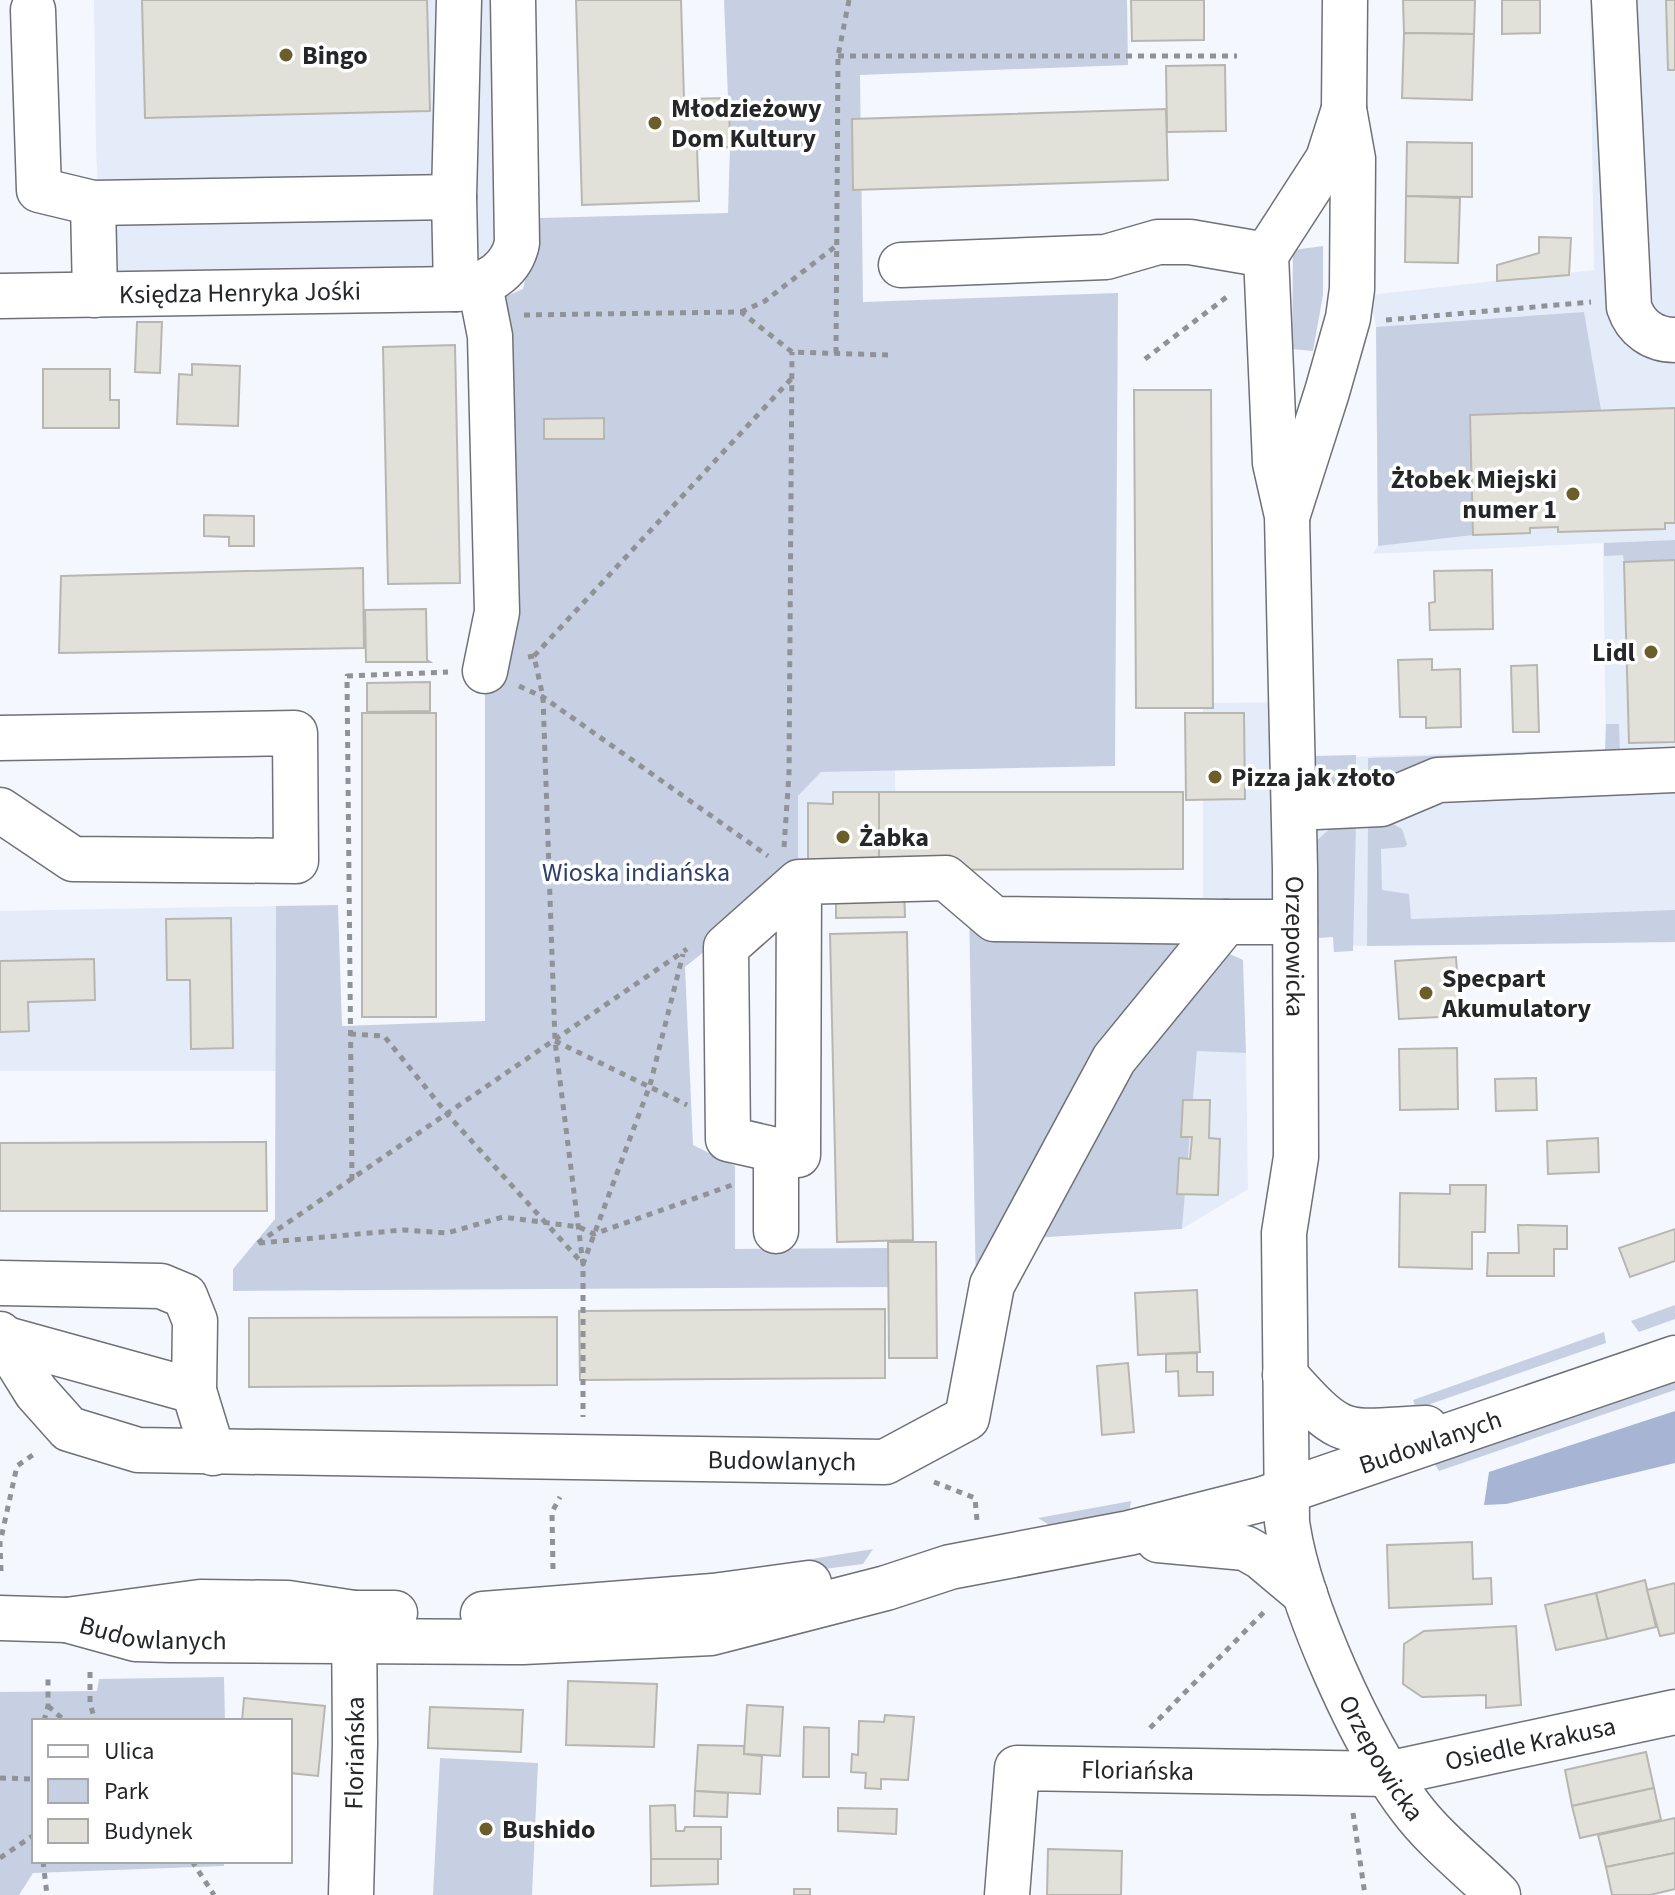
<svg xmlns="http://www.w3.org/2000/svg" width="1675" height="1895" viewBox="0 0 1675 1895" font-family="'Source Sans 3',sans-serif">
	<rect width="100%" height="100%" fill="#f4f7fe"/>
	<g fill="#e5ecf9">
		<polygon points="94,0 511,0 503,233 472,268 103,273 96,151"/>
		<polygon points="1590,0 1675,0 1675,942 1334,946 1333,937 1317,938 1312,758 1606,749 1603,543 1372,554 1378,546 1376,327 1370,295 1594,270"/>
		<polygon points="1284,702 1286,904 1203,905 1203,703"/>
		<polygon points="895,770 896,875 798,876 798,796 821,772"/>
		<polygon points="276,906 277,1071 0,1071 0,911"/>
		<polygon points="1197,1050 1246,1053 1248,1189 1182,1229"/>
	</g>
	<g fill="#c7d0e3">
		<polygon points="724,0 1127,0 1128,65 860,75 863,302 1118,293 1115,766 821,772 798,796 798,876 685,967 693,1145 735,1166 735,1249 892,1248 893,1287 233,1291 233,1269 275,1219 276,906 338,905 342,1026 485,1021 485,689 477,309 523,289 540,218 728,213 730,147"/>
		<polygon points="1323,246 1323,295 1313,351 1292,349 1293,250"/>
		<polygon points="1584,312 1601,410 1470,415 1473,535 1378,546 1376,327"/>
		<polygon points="1675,540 1675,560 1624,562 1623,555 1604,556 1604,543"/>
		<polygon points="1606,724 1619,724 1620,753 1368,787 1368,758 1605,750"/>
		<polygon points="1356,755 1356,787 1334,788 1319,781 1314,756"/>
		<polygon points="1388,821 1402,829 1407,844 1405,847 1381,849 1382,890 1409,894 1411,919 1675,910 1675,942 1367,946 1368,822"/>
		<polygon points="1356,823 1353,951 1334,952 1333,937 1317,938 1313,844 1335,824"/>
		<polygon points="969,907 1219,928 976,1292"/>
		<polygon points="1221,950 1243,960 1246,1053 1197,1051 1182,1229 1031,1238 1120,1075"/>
		<polygon points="1675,1305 1675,1319 1639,1332 1631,1321"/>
		<polygon points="1604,1332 1606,1343 1416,1409 1413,1400"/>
		<polygon points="1675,1377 1675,1390 1439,1471 1433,1461"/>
		<polygon points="1131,1501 1129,1513 1054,1528 1038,1518"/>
		<polygon points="873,1549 863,1564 667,1589 666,1576 737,1571"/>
		<polygon points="224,1677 225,1721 34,1721 34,1861 224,1861 224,1866 33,1873 19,1895 0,1895 0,1692 97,1691 99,1679"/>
		<polygon points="440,1758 538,1763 532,1895 433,1895"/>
	</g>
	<polygon fill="#a7b4d3" points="1675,1411 1675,1463 1506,1504 1484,1505 1489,1472"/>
	<g fill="#e1e0d9" stroke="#b8b6b0" stroke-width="2">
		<polygon points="142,0 427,0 430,111 145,118"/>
		<polygon points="576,0 681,0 684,99 729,98 730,147 697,149 699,201 582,205"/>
		<polygon points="1131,0 1204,0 1204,40 1132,41"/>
		<polygon points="1403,0 1475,0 1474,34 1404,33"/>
		<polygon points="1502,0 1540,0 1540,33 1502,34"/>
		<polygon points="1666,0 1675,0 1675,70 1668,70"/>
		<polygon points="1404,33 1474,34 1472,100 1402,98"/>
		<polygon points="1225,65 1226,131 1167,132 1166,66"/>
		<polygon points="1166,109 1168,180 853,190 852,119"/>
		<polygon points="1407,142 1472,143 1472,197 1406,196"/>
		<polygon points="1406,196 1460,198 1458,263 1405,262"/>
		<polygon points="1539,237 1571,238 1569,275 1497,281 1497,265 1539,253"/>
		<polygon points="137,322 162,322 160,373 135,372"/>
		<polygon points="455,345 460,583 388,584 383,347"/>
		<polygon points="192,364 240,366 238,426 177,424 179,374 192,375"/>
		<polygon points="43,369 110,369 110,400 119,400 119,428 43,428"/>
		<polygon points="1134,390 1211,390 1213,708 1136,708"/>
		<polygon points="1675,408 1675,523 1665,523 1665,529 1558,532 1558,527 1530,528 1530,533 1473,535 1470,415"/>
		<polygon points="604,418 604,439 544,439 544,419"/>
		<polygon points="204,515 254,516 254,546 229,546 229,537 204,536"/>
		<polygon points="1675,560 1675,742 1629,743 1624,562"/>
		<polygon points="363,568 364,648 59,653 61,576"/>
		<polygon points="1492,570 1493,629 1430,630 1429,603 1435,602 1434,571"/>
		<polygon points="426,609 427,660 430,662 366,662 365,610"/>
		<polygon points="1432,659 1432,670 1460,669 1461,727 1426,728 1426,717 1400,717 1398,660"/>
		<polygon points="1537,665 1539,732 1513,732 1511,666"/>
		<polygon points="430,682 430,711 367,712 367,683"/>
		<rect x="362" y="713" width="74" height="304"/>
		<polygon points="1185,713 1244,713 1245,799 1186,800"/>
		<polygon points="833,792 879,792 879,870 808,870 808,803 833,804"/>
		<polygon points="879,792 1183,792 1183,869 879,870"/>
		<polygon points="904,886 905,917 836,918 836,888"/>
		<polygon points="231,918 233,1048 191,1049 190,980 167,980 166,919"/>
		<polygon points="907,932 913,1240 837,1242 830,934"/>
		<polygon points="1456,957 1460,1016 1399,1019 1395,961"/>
		<polygon points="94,959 95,1000 28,1002 29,1031 0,1032 0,961"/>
		<polygon points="1457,1048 1458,1109 1400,1110 1399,1049"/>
		<polygon points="1536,1078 1537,1110 1496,1111 1495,1079"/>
		<polygon points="1183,1100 1210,1100 1209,1138 1220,1139 1218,1195 1177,1194 1179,1158 1190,1159 1192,1137 1181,1137"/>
		<polygon points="1598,1138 1599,1172 1548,1174 1547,1141"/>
		<polygon points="266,1142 267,1211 0,1211 0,1143"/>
		<polygon points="1450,1185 1486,1185 1485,1232 1472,1232 1472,1269 1399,1267 1400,1193 1450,1194"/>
		<polygon points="1518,1225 1567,1226 1567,1249 1554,1249 1554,1276 1487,1276 1488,1253 1519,1253"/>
		<polygon points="1675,1229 1675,1261 1630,1277 1619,1248"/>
		<polygon points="888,1242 936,1242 937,1358 889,1358"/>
		<polygon points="1197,1290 1200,1352 1138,1355 1135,1293"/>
		<polygon points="885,1309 885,1378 580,1380 579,1311"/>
		<polygon points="557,1317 557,1385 249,1387 249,1318"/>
		<polygon points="1197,1353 1197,1372 1213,1372 1213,1395 1179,1396 1178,1371 1166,1372 1166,1354"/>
		<polygon points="1128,1363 1134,1432 1102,1435 1097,1366"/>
		<polygon points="1472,1542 1473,1579 1491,1578 1492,1604 1389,1608 1387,1545"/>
		<polygon points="1645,1580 1656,1627 1607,1639 1596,1593"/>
		<polygon points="1675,1583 1675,1633 1660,1636 1647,1590"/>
		<polygon points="1596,1593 1607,1639 1556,1650 1545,1605"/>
		<polygon points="1516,1626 1521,1705 1486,1708 1486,1695 1422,1697 1403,1684 1404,1644 1424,1631"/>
		<polygon points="568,1681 657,1684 654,1747 566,1745"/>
		<polygon points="244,1698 325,1706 318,1776 290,1773 290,1721 242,1721"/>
		<polygon points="747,1705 783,1707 780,1756 744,1754"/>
		<polygon points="430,1707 523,1710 521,1752 428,1748"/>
		<polygon points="885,1715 914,1717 908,1780 881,1779 881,1789 865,1788 866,1773 851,1772 852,1754 858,1755 859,1721 884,1722"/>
		<polygon points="804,1727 829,1728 829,1777 803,1777"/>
		<polygon points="698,1745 744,1746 744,1754 762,1756 760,1794 695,1791"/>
		<polygon points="1646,1752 1654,1788 1572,1806 1565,1770"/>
		<polygon points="1654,1788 1661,1820 1580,1838 1572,1806"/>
		<polygon points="695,1791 728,1793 727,1817 694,1816"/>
		<polygon points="675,1805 676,1831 684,1831 685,1827 721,1827 721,1859 651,1859 650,1806"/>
		<polygon points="838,1808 897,1809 896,1834 838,1831"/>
		<polygon points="1675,1818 1675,1853 1606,1867 1598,1835"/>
		<polygon points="1048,1849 1122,1851 1121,1895 1047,1895"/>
		<polygon points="1675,1853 1675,1889 1650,1895 1612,1895 1606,1867"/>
		<polygon points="651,1859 718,1859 718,1884 651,1886"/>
		<rect x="794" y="1889" width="16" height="6"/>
	</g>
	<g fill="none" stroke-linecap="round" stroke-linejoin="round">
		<defs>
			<g id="minor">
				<path d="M1614,0l15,307c7,21 24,33 46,33"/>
				<polyline points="33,10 39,190 93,203 454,197"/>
				<path id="s1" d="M1344,109l-16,50 -62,96 9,208 12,53 8,353 1,288 -12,76 3,289c11,80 75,222 124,286 24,32 59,59 87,87"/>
				<polyline points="93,203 95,295"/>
				<polyline points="901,265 1106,257 1158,242 1190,242 1266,255"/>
				<polyline points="480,285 490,336 497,612 485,671"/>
				<polyline points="456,289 454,197 459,0"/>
				<path id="s2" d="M0,296l456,-7c28,-2 55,-17 61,-46l-4,-243"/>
				<polyline points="1288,514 1327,392 1348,318 1352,289 1353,159 1344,109 1345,0"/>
				<polyline points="0,738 295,733 296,861 73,859 0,810"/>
				<polyline points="1294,808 1381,804 1438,780 1675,770"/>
				<polyline points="799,882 798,1155 728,1139 726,947 799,882 946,878 994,919 1226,922"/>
				<polyline points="776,1150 776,1231"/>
				<polyline points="0,1283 161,1286 185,1296 195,1321 194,1391 213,1453"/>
				<path id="s3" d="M0,1334l36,58 33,37 69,21 747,12 82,-44 25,-133 122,-226 112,-137h69"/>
				<polyline points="2,1338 194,1391"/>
				<path d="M1285,1375c59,66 56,57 141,53"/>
				<polyline points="1158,1540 1245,1548 1261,1557 1305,1594"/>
				<polyline points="483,1614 713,1596 809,1583"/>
				<polyline points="0,1618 67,1620 200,1602 288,1603 354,1613 395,1613"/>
				<path id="s4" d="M67,1620l69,19 34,1 353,2 188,-9 175,-45 64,-21 179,-34 134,-34 412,-141"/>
				<path id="s5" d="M351,1895l4,-151 -1,-131"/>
				<path id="s6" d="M1007,1895l10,-127 370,6 288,-62"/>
			</g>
		</defs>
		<use href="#minor" stroke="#6f7177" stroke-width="47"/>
		<g stroke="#8f9297" stroke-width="5" stroke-dasharray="6 6" stroke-linecap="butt">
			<polyline points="838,56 1237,56"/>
			<polyline points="741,312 765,301 836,246"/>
			<polyline points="524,315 741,312 792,352 888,355"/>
			<polyline points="1386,320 1591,302"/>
			<polyline points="836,353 838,56 849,0"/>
			<polyline points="1145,359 1228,296"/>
			<polyline points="534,656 792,378"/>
			<polyline points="528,657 534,656 543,697 555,1041 583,1264 583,1417"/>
			<polyline points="519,686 543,697 768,856"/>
			<polyline points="784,847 789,774 792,352"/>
			<polyline points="350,1034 384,1036 448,1115 583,1264 650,1085 683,954"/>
			<polyline points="555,1041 687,1105"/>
			<polyline points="352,1180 347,676 448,672"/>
			<polyline points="258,1243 687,949"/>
			<polyline points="259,1243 403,1230 447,1233 503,1217 579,1227 594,1234 735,1184"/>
			<polyline points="934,1482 975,1498 977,1521"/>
			<polyline points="553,1569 552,1512 560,1497"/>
			<polyline points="1,1571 0,1543 17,1466 37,1452"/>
			<polyline points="90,1672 90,1703 95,1721"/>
			<polyline points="48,1706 65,1721"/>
			<polyline points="44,1721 48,1706 48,1674"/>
			<polyline points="1150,1728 1266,1610"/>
			<polyline points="0,1778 34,1779"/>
			<polyline points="1353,1813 1365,1895"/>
			<polyline points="0,1858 34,1835"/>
			<polyline points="43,1861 47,1895"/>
			<polyline points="192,1861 214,1895"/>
		</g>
		<use href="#minor" stroke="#fff" stroke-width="44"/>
	</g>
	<g fill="#6b5e2b" stroke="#fff" stroke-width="3">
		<circle cx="286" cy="55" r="8"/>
		<circle cx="655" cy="123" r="8"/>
		<circle cx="1573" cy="494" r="8"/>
		<circle cx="1651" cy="652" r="8"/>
		<circle cx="1215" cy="777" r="8"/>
		<circle cx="843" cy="837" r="8"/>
		<circle cx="1426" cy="993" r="8"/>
		<circle cx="486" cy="1829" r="8"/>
	</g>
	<g text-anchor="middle" stroke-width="7" stroke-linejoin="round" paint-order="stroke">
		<g font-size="26" font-weight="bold" fill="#242628" stroke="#fff" text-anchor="start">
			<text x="302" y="64">Bingo</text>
			<text x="671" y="117">Młodzieżowy<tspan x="671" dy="30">Dom Kultury</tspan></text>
			<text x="1557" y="488" text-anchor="end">Żłobek Miejski<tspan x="1557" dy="30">numer 1</tspan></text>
			<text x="1635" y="661" text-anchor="end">Lidl</text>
			<text x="1231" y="786">Pizza jak złoto</text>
			<text x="859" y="846">Żabka</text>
			<text x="1442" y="987">Specpart<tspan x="1442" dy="30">Akumulatory</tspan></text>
			<text x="502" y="1838">Bushido</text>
		</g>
		<g font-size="26" fill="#242628" stroke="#fff">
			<text dy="9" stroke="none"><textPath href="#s2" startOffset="240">Księdza Henryka Jośki</textPath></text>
			<text dy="9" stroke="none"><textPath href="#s1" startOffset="860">Orzepowicka</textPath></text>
			<text dy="9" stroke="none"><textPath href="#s4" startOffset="1392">Budowlanych</textPath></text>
			<text dy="9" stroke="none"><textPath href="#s3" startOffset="834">Budowlanych</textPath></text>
			<text dy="9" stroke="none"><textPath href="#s4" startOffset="88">Budowlanych</textPath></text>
			<text dy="9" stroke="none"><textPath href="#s6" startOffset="644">Osiedle Krakusa</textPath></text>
			<text dy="9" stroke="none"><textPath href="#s5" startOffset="142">Floriańska</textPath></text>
			<text dy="9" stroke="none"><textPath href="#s1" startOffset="1692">Orzepowicka</textPath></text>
			<text dy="9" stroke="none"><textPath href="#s6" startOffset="248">Floriańska</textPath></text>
		</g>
		<g font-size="26" fill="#2e406a" stroke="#fff">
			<text x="636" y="881">Wioska indiańska</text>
		</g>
	</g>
	<rect x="32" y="1719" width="260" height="144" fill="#ffffff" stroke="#a7a8a9" stroke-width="2"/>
	<rect x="48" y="1745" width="40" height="12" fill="#ffffff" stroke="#a7a8a9" stroke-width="2"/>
	<text x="104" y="1759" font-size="24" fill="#242628">Ulica</text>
	<rect x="48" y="1779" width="40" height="24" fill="#c7d0e3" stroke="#a7a8a9" stroke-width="2"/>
	<text x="104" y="1799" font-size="24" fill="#242628">Park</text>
	<rect x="48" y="1819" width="40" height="24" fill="#e1e0d9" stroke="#a7a8a9" stroke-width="2"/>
	<text x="104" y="1839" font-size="24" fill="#242628">Budynek</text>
</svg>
